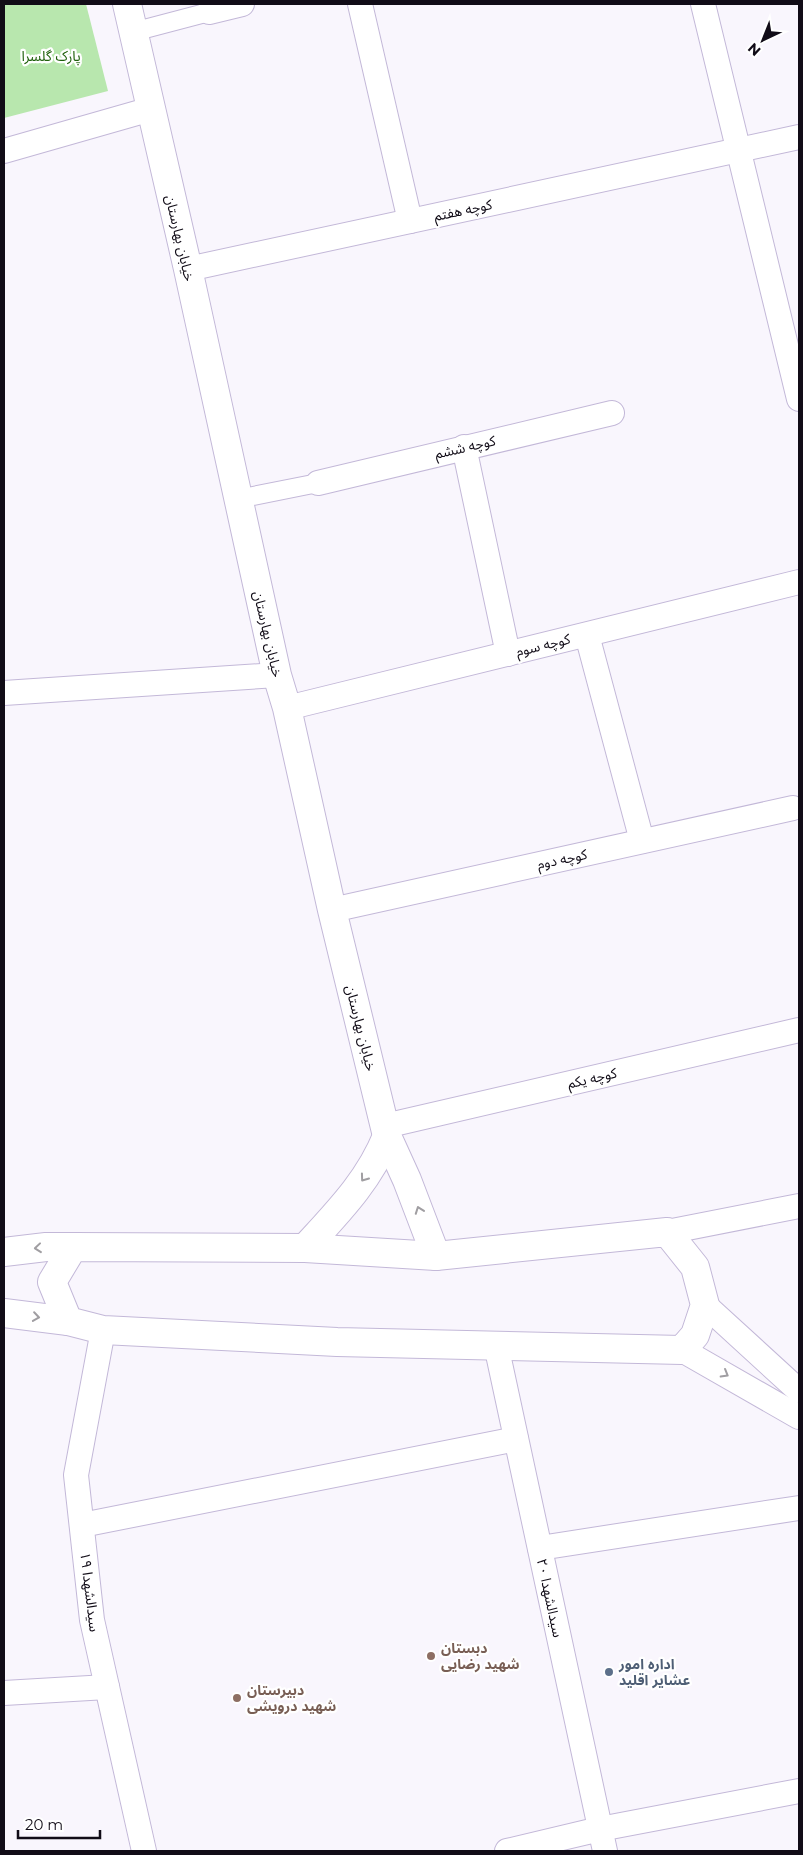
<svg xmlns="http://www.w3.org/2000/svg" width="803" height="1855" viewBox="0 0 803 1855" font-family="Montserrat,'Noto Sans Arabic',sans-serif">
	<rect width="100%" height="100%" fill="#f9f6fd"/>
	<polygon fill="#b8e7ae" points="4,4 86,4 108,91 4,118"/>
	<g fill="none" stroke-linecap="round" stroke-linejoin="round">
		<defs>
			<g id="pedestrian">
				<polyline points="133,32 209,12"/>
				<polyline points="238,499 318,483"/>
			</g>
			<g id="minor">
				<polyline points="360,4 410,221"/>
				<polyline points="703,4 799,399"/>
				<polyline points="209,12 242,4"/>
				<polyline points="4,151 151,109"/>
				<polyline points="188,269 799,137"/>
				<polyline points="464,447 508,654"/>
				<polyline points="318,483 612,413"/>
				<polyline points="587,635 642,841"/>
				<polyline points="4,693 277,675"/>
				<polyline points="287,708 799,582"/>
				<polyline points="332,910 793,808"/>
				<polyline points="385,1126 799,1030"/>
				<polyline points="667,1232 799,1206"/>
				<polyline points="705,1305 799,1391"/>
				<polyline points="103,1330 76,1475 92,1620 144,1851"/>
				<polyline points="496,1345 605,1851"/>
				<polyline points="682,1350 799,1417"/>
				<polyline points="82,1525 516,1439"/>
				<polyline points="540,1548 799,1508"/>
				<polyline points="4,1693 107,1687"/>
				<polyline points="507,1851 600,1829 799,1791"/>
			</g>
			<g id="tertiary">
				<polyline points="127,4 188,269 277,675 287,708 332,910 387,1136 407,1180 436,1256"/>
				<polygon points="667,1232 695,1267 705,1305 695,1335 682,1350 337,1342 103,1330 68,1321 52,1282 73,1247 305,1248 436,1256"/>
				<path d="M305,1248c32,-35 64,-67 82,-112"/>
				<polyline points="4,1252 46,1247 73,1247"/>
				<polyline points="4,1313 68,1321"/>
			</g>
		</defs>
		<use href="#pedestrian" stroke="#c3b8d8" stroke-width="20"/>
		<use href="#minor" stroke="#c3b8d8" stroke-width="26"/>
		<use href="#tertiary" stroke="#c3b8d8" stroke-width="30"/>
		<use href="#pedestrian" stroke="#fff" stroke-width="18"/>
		<use href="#minor" stroke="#fff" stroke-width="24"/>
		<use href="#tertiary" stroke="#fff" stroke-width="28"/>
	</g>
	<defs><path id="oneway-chevron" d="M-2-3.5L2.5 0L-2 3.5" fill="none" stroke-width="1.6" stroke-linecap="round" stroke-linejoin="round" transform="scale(1.25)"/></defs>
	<g stroke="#a09ea2">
		<use href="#oneway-chevron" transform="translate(364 1178) rotate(126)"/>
		<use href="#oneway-chevron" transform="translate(419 1210) rotate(-110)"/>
		<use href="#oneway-chevron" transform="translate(38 1248) rotate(174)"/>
		<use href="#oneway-chevron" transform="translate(36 1317) rotate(8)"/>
		<use href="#oneway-chevron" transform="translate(725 1374) rotate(30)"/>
	</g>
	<g fill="#8d6e63" stroke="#fff" stroke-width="2">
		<circle cx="431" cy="1656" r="5"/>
		<circle cx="237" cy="1698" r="5"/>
	</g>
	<circle fill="#5c6f8a" stroke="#fff" stroke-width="2" cx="609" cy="1672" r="5"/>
	<g text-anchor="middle" stroke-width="4.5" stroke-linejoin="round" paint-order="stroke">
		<g font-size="14" fill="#1c5e08" stroke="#fff">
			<text x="51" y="61">پارک گلسرا</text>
		</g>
		<g font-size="14" fill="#110c17" stroke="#fff">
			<text transform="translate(463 210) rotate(-12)" y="5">کوچه هفتم</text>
			<text transform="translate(180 238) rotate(77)" y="5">خیابان بهارستان</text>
			<text transform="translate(465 447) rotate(-13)" y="5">کوچه ششم</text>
			<text transform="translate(268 634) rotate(77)" y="5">خیابان بهارستان</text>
			<text transform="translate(543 645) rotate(-14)" y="5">کوچه سوم</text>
			<text transform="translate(562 859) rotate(-12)" y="5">کوچه دوم</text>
			<text transform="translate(361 1028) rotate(76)" y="5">خیابان بهارستان</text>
			<text transform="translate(592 1078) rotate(-13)" y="5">کوچه یکم</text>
			<text transform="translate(90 1592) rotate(83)" y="5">سیدالشهدا ۱۹</text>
			<text transform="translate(550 1598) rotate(78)" y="5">سیدالشهدا ۲۰</text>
		</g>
		<g font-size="14" font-weight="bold" fill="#785e54" stroke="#fff" text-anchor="start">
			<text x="441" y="1653">دبستان<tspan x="441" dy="16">شهید رضایی</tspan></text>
			<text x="247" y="1695">دبیرستان<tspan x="247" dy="16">شهید درویشی</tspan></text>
		</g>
		<g font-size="14" font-weight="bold" fill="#4e5e75" stroke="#fff" text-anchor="start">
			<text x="619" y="1669">اداره امور<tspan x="619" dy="16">عشایر اقلید</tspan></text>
		</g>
	</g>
	<rect width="803" height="1855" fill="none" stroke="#110c17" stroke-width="10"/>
	<g transform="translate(763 40) rotate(223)" stroke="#ffffff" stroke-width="4" paint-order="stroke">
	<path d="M0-4L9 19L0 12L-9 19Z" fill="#110c17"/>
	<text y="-8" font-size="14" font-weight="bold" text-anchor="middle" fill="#110c17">N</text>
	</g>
	<path d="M18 1830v8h82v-8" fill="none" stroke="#110c17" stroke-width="2.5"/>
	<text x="25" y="1830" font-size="15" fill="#110c17" stroke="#ffffff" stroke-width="4" paint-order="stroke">20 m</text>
</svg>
